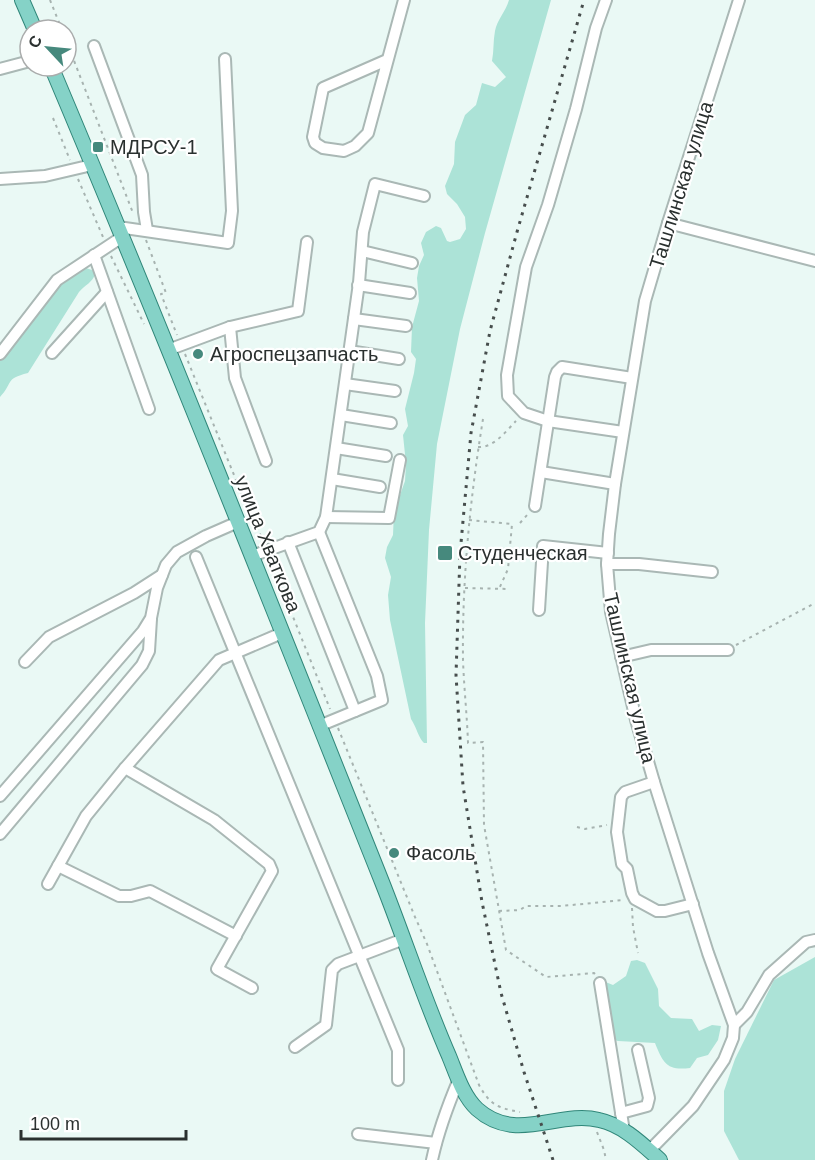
<svg xmlns="http://www.w3.org/2000/svg" width="815" height="1160" viewBox="0 0 815 1160" font-family="Arial,sans-serif">
	<rect width="100%" height="100%" fill="#eaf9f5"/>
	<g fill="#ace3d7">
		<path d="M509,0h42l-66,233 -25,96 -23,115 -8,86 -4,93 2,120h-3c-5,-4 -8,-17 -13,-24l-21,-99 -2,-25 3,-18 -6,-19 2,-11 6,-12 1,-23 11,-31 1,-17 -3,-29 5,-9 -3,-17 9,-36 2,-14 -5,-7 1,-25 7,-26 -2,-23 2,-12 5,-11 -3,-12 5,-11 10,-6 5,2 6,13 3,1 10,-3 6,-10 -1,-12 -8,-13 -10,-10 -2,-8 9,-22 1,-22 10,-27 11,-10 6,-22 13,4 11,-10 -14,-16c2,-10 1,-20 3,-30 2,-11 11,-20 14,-31z"/>
		<path d="M86,268l6,2 3,4c-2,8 -10,11 -16,18l-51,81c-24,6 -14,9 -28,24v-37l57,-74 24,-17z"/>
		<polygon points="815,957 815,1160 739,1160 724,1131 724,1091 735,1059 774,980"/>
		<path d="M637,960l8,3 13,26 1,17 12,12 21,1 7,12 13,-6 9,1 -3,14 -10,15 -11,3 -7,10c-23,3 -27,-5 -35,-25l-37,-2 -14,-4 -8,-49 7,-7 10,4 13,-9 5,-15z"/>
	</g>
	<g fill="none" stroke-linecap="round" stroke-linejoin="round">
		<defs>
			<g id="minor">
				<polyline points="606,0 596,28 576,109 548,205 526,267 507,375 508,396 524,413 548,421 623,432"/>
				<polyline points="94,46 142,175 144,212 147,230"/>
				<polyline points="387,60 323,88 313,137 315,143 323,148 344,151 355,146 368,133 404,0"/>
				<polyline points="0,69 30,61"/>
				<polyline points="0,179 45,176 92,165"/>
				<polyline points="668,223 815,261"/>
				<polyline points="118,227 228,243 232,211 225,59"/>
				<polyline points="362,251 412,263"/>
				<polyline points="94,255 149,409"/>
				<polyline points="358,285 410,293"/>
				<polyline points="354,319 406,326"/>
				<polyline points="230,327 235,378 266,461"/>
				<polyline points="168,350 230,327 298,311 307,242"/>
				<polyline points="349,351 399,359"/>
				<polyline points="52,353 107,292"/>
				<polyline points="0,354 57,280 122,237"/>
				<polyline points="345,384 395,391"/>
				<polyline points="341,415 391,423"/>
				<polyline points="336,448 386,456"/>
				<polyline points="541,472 615,484"/>
				<polyline points="332,479 380,487"/>
				<polyline points="535,506 555,377 557,372 562,367 632,378"/>
				<polyline points="326,517 389,518 400,460"/>
				<polyline points="319,532 377,676 382,700 319,726"/>
				<polyline points="288,542 355,711"/>
				<polyline points="252,556 319,532 326,517 359,283 363,232 375,184 424,196"/>
				<polyline points="196,557 398,1050 398,1080"/>
				<polyline points="607,564 639,564 712,572"/>
				<polyline points="539,610 543,546 608,553"/>
				<polyline points="621,657 651,650 728,650"/>
				<polyline points="25,662 49,637 134,593 162,575"/>
				<polyline points="125,768 214,820 269,864 272,871 217,969 252,988"/>
				<polyline points="654,782 625,792 621,797 617,832 622,864 627,869 632,893 635,899 657,911 665,911 693,904"/>
				<polyline points="0,796 143,631 151,618 157,588 166,565 177,552 206,536 238,522"/>
				<polyline points="0,834 142,665 149,651 151,619"/>
				<polyline points="58,866 119,896 131,896 150,891 236,936"/>
				<polyline points="48,884 86,816 125,768 219,660 282,633"/>
				<polyline points="600,983 624,1131"/>
				<polyline points="734,1025 747,1012 769,975 806,942 815,940"/>
				<polyline points="295,1047 326,1025 332,970 338,964 404,939"/>
				<polyline points="621,1113 647,1106 649,1098 638,1050"/>
				<polyline points="358,1134 436,1143"/>
				<polyline points="649,1151 693,1106 724,1060 733,1038 734,1025 708,953 654,782 636,720 611,612 607,564 609,534 615,484 645,301 668,223 739,0"/>
				<path d="M432,1160c6,-28 16,-55 27,-81"/>
			</g>
			<g id="major">
				<polyline points="22,0 35,30"/>
				<path d="M51,66c114,270 222,543 331,816 23,58 42,117 67,174 7,17 14,40 28,53 39,35 81,1 122,11 24,5 43,24 61,40"/>
			</g>
		</defs>
		<use href="#minor" stroke="#aab8b5" stroke-width="14"/>
		<use href="#major" stroke="#308679" stroke-width="16"/>
		<g stroke="#a7b3b0" stroke-width="2" stroke-dasharray="3 4.5" stroke-linecap="butt">
			<polyline points="50,0 62,30"/>
			<polyline points="66,40 133,213"/>
			<polyline points="53,118 70,160"/>
			<polyline points="78,179 103,237"/>
			<polyline points="146,240 166,293 161,294 177,335"/>
			<polyline points="111,256 144,324"/>
			<polyline points="185,354 251,517 256,523 263,542"/>
			<path d="M483,419c-13,80 -21,161 -20,241 1,28 4,55 5,83l15,-1 1,83 22,125 40,27 48,-4 2,2"/>
			<path d="M478,447c16,1 28,-16 38,-26"/>
			<polyline points="469,520 512,524 508,569 499,589"/>
			<polyline points="520,523 528,514"/>
			<polyline points="271,562 330,709"/>
			<polyline points="465,588 508,589"/>
			<polyline points="736,645 815,603"/>
			<path d="M338,728l77,189 12,27 52,141c11,20 19,23 41,27"/>
			<polyline points="577,827 585,829 607,825"/>
			<polyline points="632,908 633,927 638,953"/>
			<polyline points="499,911 520,910 526,906 561,906 624,900"/>
			<polyline points="597,1132 604,1150 606,1160"/>
		</g>
		<use href="#minor" stroke="#fff" stroke-width="10"/>
		<use href="#major" stroke="#85d2c7" stroke-width="14"/>
		<polyline stroke="#474e4d" stroke-width="3" stroke-dasharray="3 6" stroke-linecap="butt" points="553,1160 524,1072 501,993 482,902 463,786 456,675 460,554 471,433 490,331 517,232 584,0"/>
	</g>
	<g fill="#46897d" stroke="#fff" stroke-width="2">
		<rect x="92" y="141" width="12" height="12" rx="3"/>
		<circle cx="198" cy="354" r="6"/>
		<rect x="437" y="545" width="16" height="16" rx="3"/>
		<circle cx="394" cy="853" r="6"/>
	</g>
	<g text-anchor="middle" stroke-width="4.5" stroke-linejoin="round" paint-order="stroke">
		<g font-size="20" fill="#2a302f" stroke="#fff" text-anchor="start">
			<text x="110" y="154">МДРСУ-1</text>
			<text x="210" y="361">Агроспецзапчасть</text>
			<text x="458" y="560">Студенческая</text>
			<text x="406" y="860">Фасоль</text>
		</g>
		<g font-size="20" fill="#2a302f" stroke="#fff">
			<text transform="translate(681 185) rotate(-73)" y="7">Ташлинская улица</text>
			<text transform="translate(268 544) rotate(68)" y="7">улица Хваткова</text>
			<text transform="translate(630 678) rotate(77)" y="7">Ташлинская улица</text>
		</g>
	</g>
	<g transform="translate(48 48) rotate(296)"><circle r="28" fill="#ffffff" stroke="#aaacac" stroke-width="1.5"/>
	<path d="M0-4.5L10 22L0 15L-10 22Z" fill="#46897d"/>
	<text y="-9" font-size="16" font-weight="bold" text-anchor="middle" fill="#2a302f">С</text>
	</g>
	<path d="M21 1130v9h165v-9" fill="none" stroke="#2a302f" stroke-width="3"/>
	<text x="30" y="1130" font-size="18" fill="#2a302f" stroke="#ffffff" stroke-width="4.5" paint-order="stroke">100 m</text>
</svg>
